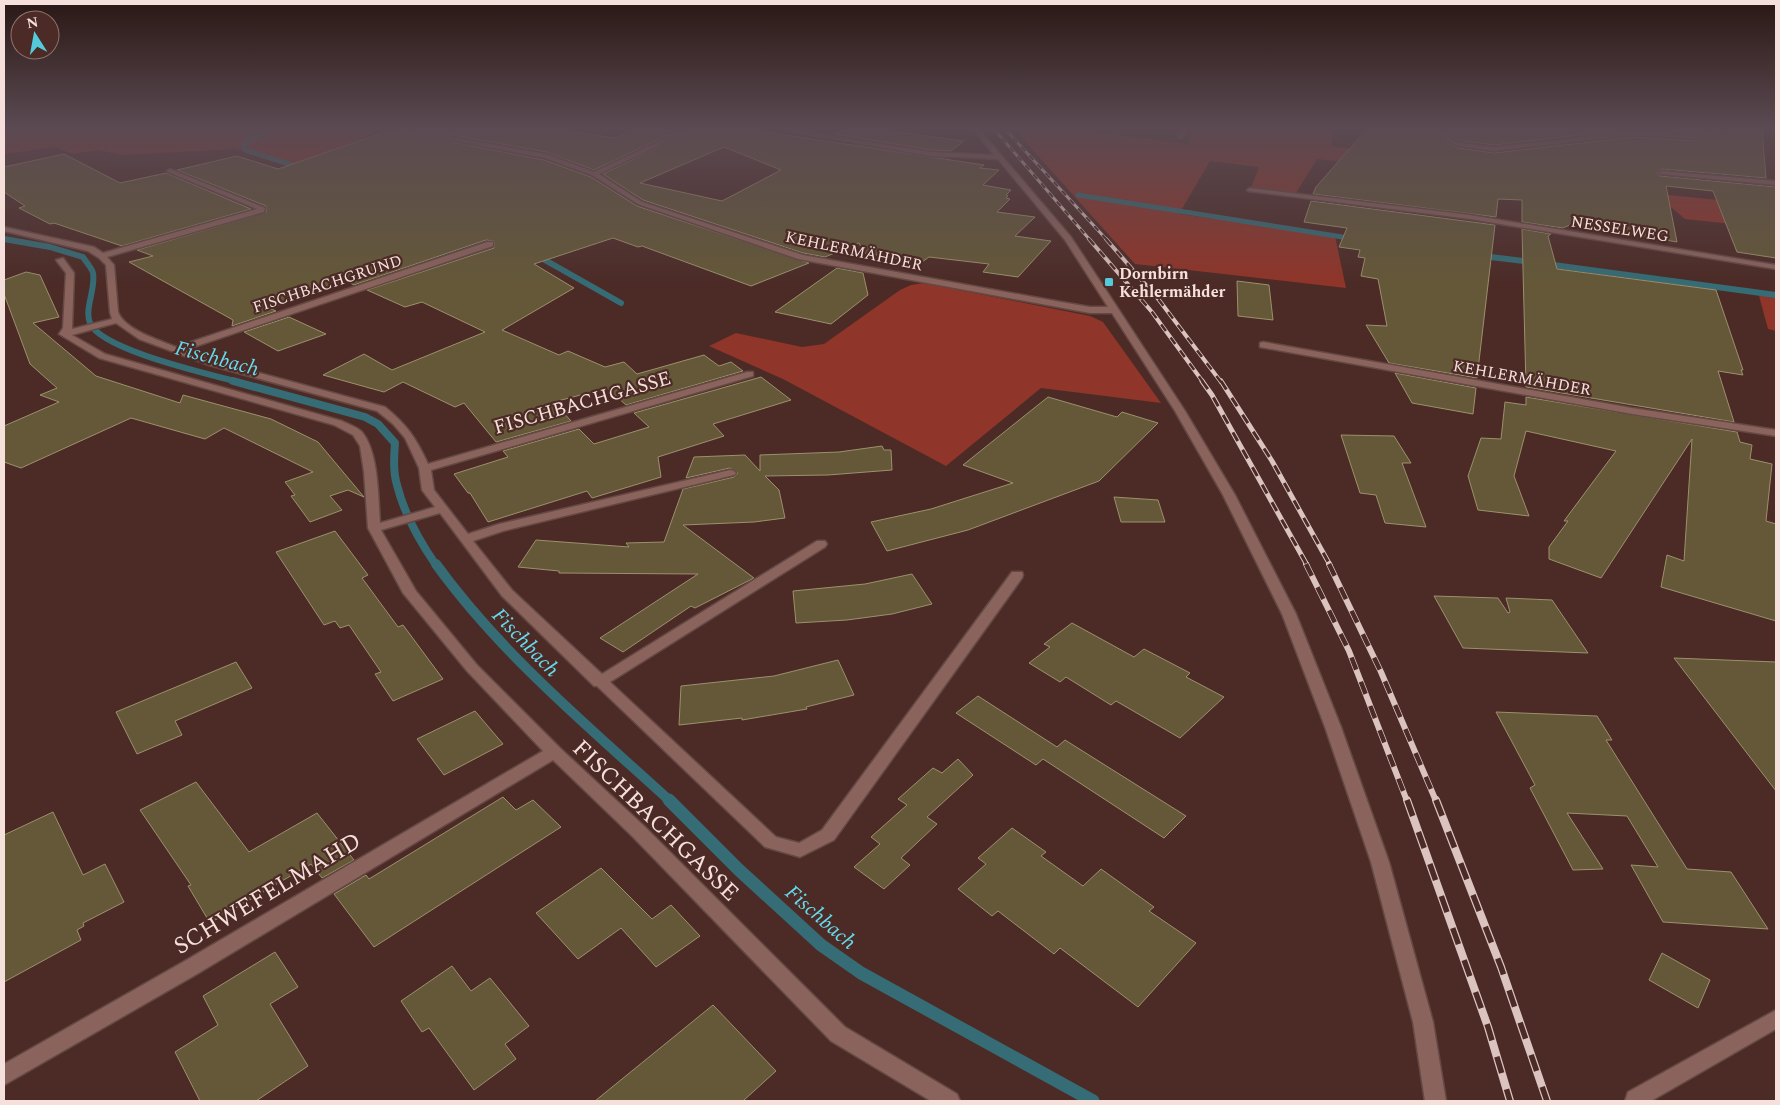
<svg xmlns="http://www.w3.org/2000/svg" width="1780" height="1105" viewBox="0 0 1780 1105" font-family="Spectral,serif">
	<rect width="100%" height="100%" fill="#4c2b26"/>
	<g fill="#8f3529">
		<polygon points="6,129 383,129 296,167 236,149 124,155 98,150 73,154 55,147 4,154 4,130"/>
		<polygon points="1014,129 1069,129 1189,144 1194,129 1334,129 1331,146 1480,165 1472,177 1317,159 1296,193 1251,188 1259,167 1210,161 1179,214 1335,236 1346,288 1135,264"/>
		<polygon points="1662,183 1669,195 1748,203 1761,227 1685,219 1664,201"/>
		<polygon points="924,283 1090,316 1103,322 1161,403 1041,388 946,466 783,379 709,346 736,333 802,347 824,344 900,290 911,285"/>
		<polygon points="1758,292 1776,294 1776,331 1768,329"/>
	</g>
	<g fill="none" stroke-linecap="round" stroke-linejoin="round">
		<g stroke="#356c75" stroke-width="5">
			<polyline points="272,129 249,140 244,145 245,150 301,168"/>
			<polyline points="1078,195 1355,239"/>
			<polyline points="4,239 10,240"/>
		</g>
		<g stroke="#356c75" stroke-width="6">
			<path d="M4,239l46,8 33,10c3,5 9,11 10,16 3,16 -9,36 -3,50 11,27 119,51 148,59"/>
			<polyline points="536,255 621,303"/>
			<polyline points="1482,256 1533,262"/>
			<polyline points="1546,264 1776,295"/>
		</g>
		<path stroke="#356c75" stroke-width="8" d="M233,381l132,36 13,7 17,19c-1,14 -2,29 2,42 7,28 23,57 39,80"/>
		<path stroke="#356c75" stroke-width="10" d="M436,564c65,90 152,162 234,237"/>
		<polyline stroke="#356c75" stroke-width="13" points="669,800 739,870 821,945 861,973 1093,1101"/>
	</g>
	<g fill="#645838" stroke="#9c906d" fill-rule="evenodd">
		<polygon points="419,129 557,129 615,138 637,129 677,131 594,170 546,152"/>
		<path d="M695,129h69l-5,2 225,34 -4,3 19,2 -16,15 28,5 -5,5 2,1 -2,2 4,1 -13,13 38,5 -20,19 36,5 -33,36 -35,-5 6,-8 -60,-7 -7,5 -58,-9 -5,-10 -34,14 -22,-4 -160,-53 -40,-26zM724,147l57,23 -59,31 -82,-18z"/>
		<polygon points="844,129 875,129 964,141 951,151 931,150 834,134"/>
		<polygon points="1367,129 1432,129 1448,143 1458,148 1494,153 1634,137 1696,141 1728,129 1762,129 1766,178 1662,169 1657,173 1660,176 1776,187 1776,258 1737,252 1713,191 1666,186 1677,242 1572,224 1563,228 1522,222 1522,200 1498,199 1496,217 1313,194 1316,187"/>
		<polygon points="1444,129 1632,129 1494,145 1462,141 1454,138"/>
		<polygon points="1637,129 1709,129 1696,133"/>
		<polygon points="391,130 544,160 591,177 637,206 809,263 751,286 642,246 638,247 613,238 534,264 574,288 502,330 559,355 568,351 605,367 624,362 637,374 704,355 719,366 731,362 743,371 626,405 607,388 554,402 571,421 496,442 464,403 455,407 403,382 384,392 323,375 364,354 392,370 485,332 422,302 405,307 367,290 494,248 494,241 486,240 354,285 348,282 269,308 276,311 232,326 233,320 129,262 153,256 137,250 266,212 266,206 177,170 237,156 278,169"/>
		<polygon points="64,154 120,183 166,173 251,209 122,246 54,223 50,224 19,208 25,206 4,192 4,167"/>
		<polygon points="1311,201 1495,225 1477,378 1389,363 1366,325 1387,326 1378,279 1361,276 1365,258 1358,257 1360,250 1339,247 1347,228 1304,222"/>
		<polygon points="1522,229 1551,234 1548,236 1557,269 1716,290 1743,370 1741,370 1743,375 1718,371 1734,422 1526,387"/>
		<polygon points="837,268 863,273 868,295 831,324 775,312"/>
		<polygon points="26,272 40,275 59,317 33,323 96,376 180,403 183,395 271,419 318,442 364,497 348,490 330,496 342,510 310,522 291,496 295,495 285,482 313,472 224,428 205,439 131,418 21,468 4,462 4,426 59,402 40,395 57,388 30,364 4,294 4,280"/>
		<polygon points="1237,281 1269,285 1273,320 1238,316"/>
		<polygon points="289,317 326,334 278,351 244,332"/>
		<polygon points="1395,373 1476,388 1473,414 1412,403"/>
		<polygon points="761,377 791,400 713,424 724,436 658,457 661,477 592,498 587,491 488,522 470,493 468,493 454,474 508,457 503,451 579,429 594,444 649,427 634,413"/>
		<polygon points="1048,397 1117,417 1122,412 1158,423 1099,481 968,530 887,551 871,522 931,509 1013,483 963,465"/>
		<polygon points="1526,397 1737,432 1740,442 1752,445 1750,459 1772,464 1766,521 1776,524 1776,621 1661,587 1667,555 1684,561 1692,439 1601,578 1549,559 1549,547 1568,521 1564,521 1616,451 1526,431 1514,476 1529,516 1478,510 1468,476 1481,438 1501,439 1505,402 1526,405"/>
		<polygon points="1341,435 1394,436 1411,463 1402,463 1426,527 1385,523 1376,495 1360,493"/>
		<polygon points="882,446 884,450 891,450 892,470 828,475 765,476 779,490 785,518 754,522 683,525 754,578 695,608 691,606 623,652 600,638 698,574 559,573 559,571 518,567 536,540 629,547 626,543 664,542 683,489 734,477 738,473 730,468 686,478 694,457 745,455 760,471 760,455 839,452"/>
		<polygon points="1114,497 1158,500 1165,522 1121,522"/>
		<polygon points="335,531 368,575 362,578 398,627 403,625 443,679 393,701 375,674 381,672 349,625 340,628 335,621 324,625 276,552"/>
		<polygon points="912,574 932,604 892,614 847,620 796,623 793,591 865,584"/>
		<polygon points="1434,596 1498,598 1508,613 1510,612 1506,598 1552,600 1588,653 1463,648"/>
		<polygon points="1072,623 1134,657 1144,649 1190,673 1186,677 1224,697 1180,738 1116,701 1111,705 1066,677 1060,682 1029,663 1050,647 1044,644"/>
		<polygon points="1674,658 1776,662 1776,791"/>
		<polygon points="838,660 854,695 806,707 807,709 742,720 742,718 679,725 681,686 774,676"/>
		<polygon points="236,662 252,688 175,721 182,735 137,754 116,712"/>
		<polygon points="978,696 1057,747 1065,740 1186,816 1164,838 1043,759 1036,765 956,713"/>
		<polygon points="475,711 503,744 444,775 417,739"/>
		<polygon points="1496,712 1597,716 1612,740 1606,740 1687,869 1731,872 1768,929 1663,922 1631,865 1658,867 1627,816 1567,813 1603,869 1573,870 1530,788 1535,785"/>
		<polygon points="958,759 973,775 927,817 937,824 901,858 910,865 884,889 854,867 880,844 871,837 907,805 898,799 933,768 942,773"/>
		<polygon points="196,782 249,852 317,813 354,860 322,878 311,864 210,923 188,886 191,885 140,810"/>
		<polygon points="503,797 516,810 533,800 561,827 374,947 334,894 366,875 369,879"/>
		<polygon points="53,812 83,875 105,864 124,902 83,923 84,926 77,930 81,940 4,982 4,835"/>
		<polygon points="1012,828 1046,852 1041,856 1083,886 1101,869 1154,907 1149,911 1196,943 1138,1007 1060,948 1054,954 998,911 992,916 958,889 986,864 978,858"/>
		<polygon points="601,868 652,919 671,905 700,936 656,967 621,928 578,959 536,913"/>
		<polygon points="275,952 298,987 270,1004 308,1066 256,1101 200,1101 175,1052 218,1025 203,996"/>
		<polygon points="1662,953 1710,980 1698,1008 1649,980"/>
		<polygon points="452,966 471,991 490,978 529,1026 505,1044 516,1059 474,1090 429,1028 422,1032 401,1001"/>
		<polygon points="713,1005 776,1071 743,1101 595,1101"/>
	</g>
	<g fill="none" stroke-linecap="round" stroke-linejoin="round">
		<defs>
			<g id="street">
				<polygon points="392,129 407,129 546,154 594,172 685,129 693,129 599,174 642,202 803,255 1061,302 1090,307 1108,307 1065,240 998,159 931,156 773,129 789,129 931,152 994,155 973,129 979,129 1071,237 1119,310 1185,411 1235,495 1296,614 1341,727 1389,862 1433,1022 1446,1101 1425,1101 1413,1022 1371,862 1325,727 1282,614 1223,495 1175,411 1112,313 1090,313 798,259 638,204 592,175 545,158"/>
				<polygon points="1182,129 1188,129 1181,139 1178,137"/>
				<polygon points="1434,129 1441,129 1453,140 1462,143 1494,147 1634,131 1696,135 1716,129 1726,129 1696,139 1634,135 1494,151 1459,146 1449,142"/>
				<path d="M170,169l95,39 -1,4 -157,45 7,8 4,47c7,18 41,28 58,35l311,-105h6v4l-308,104 30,11 170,46c22,18 31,31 43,57l319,-92h6v4l-322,94 3,20 34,44 31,-10 231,-54 4,1 2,2 -2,2 -231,56 -30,10 39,49 90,84 215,-133h8l2,3 -2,3 -215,135 166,155 23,6 23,-13 190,-258h10l1,3 -1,3 -188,262 -34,17 -35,-10 -168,-161h-3l-92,-90 -62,-83 -59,17 35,61 61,74 83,83 84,78 201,201 112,67 3,7h-29l-100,-60 -199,-205 -79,-76 -356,214 -193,111v-21l179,-102 360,-211 -76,-80 -64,-78 -35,-65 -4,-56 -4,-26 -7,-11 -19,-10 -235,-67 -40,-24 4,-6 3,-55 -10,-13 7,-2 11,15 -2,56 40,-10 -2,-7 -4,-47 -7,-7 -11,-7 -84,-20v-4l90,20 9,6 154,-44 -89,-37 -1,-1zM116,323l23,16 70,26 168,46 16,13 12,14 14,30 3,22 13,17 -55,16c-2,-26 -1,-70 -18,-91 -5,-5 -14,-8 -20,-11l-237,-67 -33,-19z"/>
				<polygon points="1662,171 1776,181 1776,185 1660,174 1659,173"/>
				<polygon points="1250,188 1470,215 1776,265 1776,269 1470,219 1248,191 1247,190"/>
				<polygon points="1263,342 1632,408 1776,430 1776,436 1632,414 1260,347 1260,343"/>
				<polygon points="1776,1010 1776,1029 1651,1101 1625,1101 1628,1092"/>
			</g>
		</defs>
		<use href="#street" stroke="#644844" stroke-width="3"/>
		<use href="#street" fill="#89635c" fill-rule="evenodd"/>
		<defs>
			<g id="rail-far4">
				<polyline points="994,129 1090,240"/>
				<polyline points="1005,129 1107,240"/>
			</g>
			<g id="rail-far3">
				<polyline points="1089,239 1152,312 1203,382"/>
				<polyline points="1106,239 1159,300 1221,382"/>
			</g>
			<g id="rail-far2">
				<polyline points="1202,381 1212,395 1307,565"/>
				<polyline points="1221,381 1272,461 1330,565"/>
			</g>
			<g id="rail-far1">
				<polyline points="1306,564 1349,651 1407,801"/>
				<polyline points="1329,564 1381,672 1436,801"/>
			</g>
			<g id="rail">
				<polyline points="1407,800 1488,1027 1510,1101"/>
				<polyline points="1436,800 1501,967 1547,1101"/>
			</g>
		</defs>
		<use href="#rail-far4" stroke="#dbc4c0" stroke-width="3"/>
		<use href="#rail-far3" stroke="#dbc4c0" stroke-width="4"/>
		<use href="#rail-far2" stroke="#dbc4c0" stroke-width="5"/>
		<use href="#rail-far1" stroke="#dbc4c0" stroke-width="6"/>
		<use href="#rail" stroke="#dbc4c0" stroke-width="8"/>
		<use href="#rail-far4" stroke="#4c2b26" stroke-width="2" stroke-dasharray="6" stroke-linecap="butt"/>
		<use href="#rail-far3" stroke="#4c2b26" stroke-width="2.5" stroke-dasharray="8" stroke-linecap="butt"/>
		<use href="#rail-far2" stroke="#4c2b26" stroke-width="3" stroke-dasharray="10" stroke-linecap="butt"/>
		<use href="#rail-far1" stroke="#4c2b26" stroke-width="4.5" stroke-dasharray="13" stroke-linecap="butt"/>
		<use href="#rail" stroke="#4c2b26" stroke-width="5.5" stroke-dasharray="17" stroke-linecap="butt"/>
	</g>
	<linearGradient id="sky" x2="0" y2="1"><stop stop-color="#2a1815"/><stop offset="0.45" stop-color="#5b4a52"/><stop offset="1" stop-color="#5b4a52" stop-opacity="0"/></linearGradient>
	<rect width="1780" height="284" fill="url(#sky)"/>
	<rect fill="#54cadd" stroke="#4c2b26" stroke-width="2" x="1104" y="277" width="10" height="10" rx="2.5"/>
	<g text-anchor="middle" stroke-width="4.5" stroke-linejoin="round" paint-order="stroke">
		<g font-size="16" fill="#f6e0dc" stroke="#4c2b26">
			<text transform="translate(1620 228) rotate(9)" y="6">NESSELWEG</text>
			<text transform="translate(854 250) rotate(12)" y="6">KEHLERMÄHDER</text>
			<text transform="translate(327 283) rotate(-18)" y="6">FISCHBACHGRUND</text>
			<text transform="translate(1522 377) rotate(10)" y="6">KEHLERMÄHDER</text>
		</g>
		<g font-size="16" font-weight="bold" fill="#f6e0dc" stroke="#4c2b26" text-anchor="start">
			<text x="1119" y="279">Dornbirn<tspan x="1119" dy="18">Kehlermähder</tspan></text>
		</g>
		<g font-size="20" fill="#f6e0dc" stroke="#4c2b26">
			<text transform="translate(582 402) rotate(-16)" y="7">FISCHBACHGASSE</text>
		</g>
		<g font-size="21" font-style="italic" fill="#66daed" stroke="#4c2b26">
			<text transform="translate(217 358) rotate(15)" y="7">Fischbach</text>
			<text transform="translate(526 642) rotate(46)" y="7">Fischbach</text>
			<text transform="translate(821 917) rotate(41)" y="7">Fischbach</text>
		</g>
		<g font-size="24" fill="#f6e0dc" stroke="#4c2b26">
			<text transform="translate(656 820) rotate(44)" y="8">FISCHBACHGASSE</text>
			<text transform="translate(267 893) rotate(-31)" y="8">SCHWEFELMAHD</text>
		</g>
	</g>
	<rect width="1780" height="1105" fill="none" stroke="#f6e0dc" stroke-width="10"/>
	<g transform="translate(35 35) rotate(349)"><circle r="24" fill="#4c2b26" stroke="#90736f"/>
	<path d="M0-4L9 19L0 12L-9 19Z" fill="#54cadd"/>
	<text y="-8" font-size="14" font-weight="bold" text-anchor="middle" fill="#f6e0dc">N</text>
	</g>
</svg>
